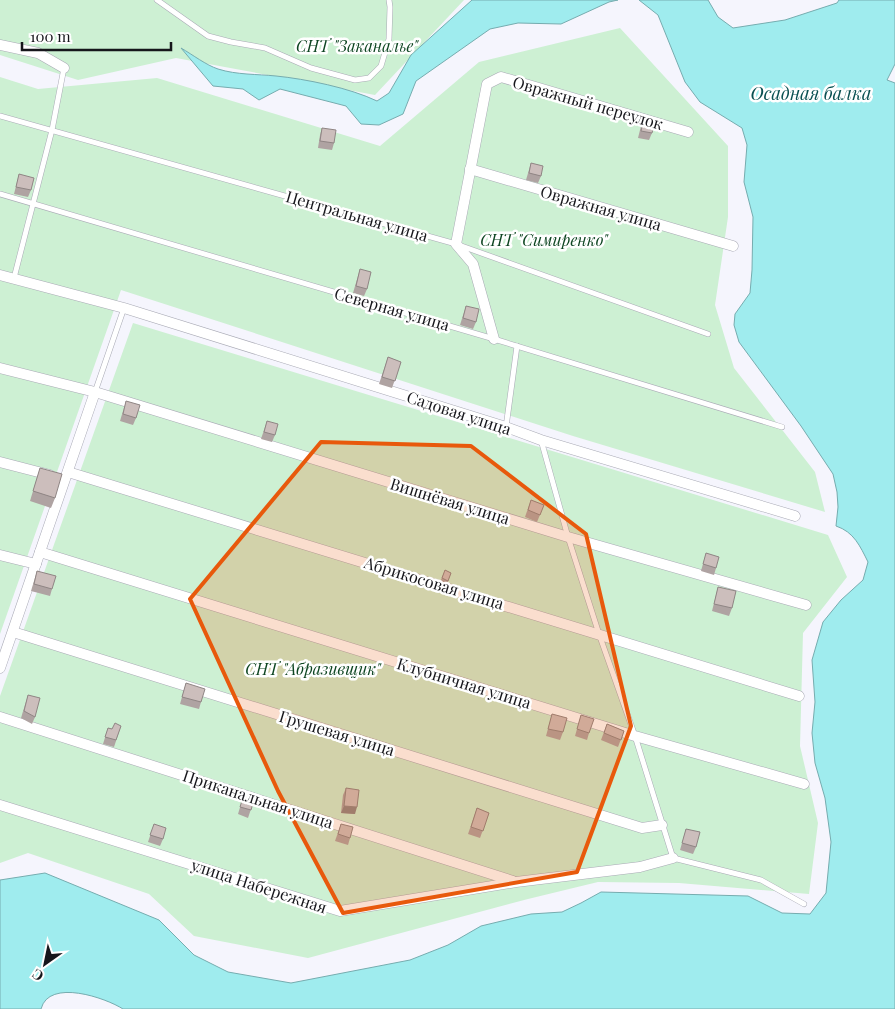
<svg xmlns="http://www.w3.org/2000/svg" width="895" height="1009" viewBox="0 0 895 1009" font-family="'Playfair Display',serif">
	<rect width="100%" height="100%" fill="#f5f5fd"/>
	<g fill="#cdf0d3">
		<polygon points="0,0 464,0 375,95 176,58 78,80 0,55"/>
		<polygon points="620,28 728,146 728,217 715,305 734,368 815,472 825,512 573,436 121,290 0,634 0,77 38,89 157,78 380,146 479,62"/>
		<polygon points="133,323 828,535 847,577 803,633 800,746 818,823 809,894 679,883 598,882 528,899 308,958 194,936 149,894 28,853 0,863 0,696"/>
	</g>
	<g fill="#9fecee" stroke="#76acaf">
		<path d="M472,0h146l-9,2 -48,22 -43,-1 -28,6 -74,52 -13,33 -24,11 -18,-1 -15,-18 -66,-17 -21,11 -16,-11 -30,-3 -32,-38c12,7 25,17 37,21 19,6 39,5 58,7 30,3 74,12 101,25l12,-8 22,-38z"/>
		<path d="M639,0h69l10,17 15,11 52,-8 52,-17 2,-3h56v64l-8,16 8,3v926h-772c-17,-11 -74,-31 -82,0h-41v-129l45,-7 114,47 35,35 34,17 63,11 119,-23 38,-15 33,-19 50,-12 31,-2 19,-9 20,-11 147,4 34,17 28,1 16,-21 5,-51 -6,-44 -10,-35 -3,-30 3,-31 -3,-42 11,-38 18,-22 22,-20 5,-18c-8,-16 -14,-30 -32,-36l2,-19 -1,-15 -4,-18 -32,-48 -62,-84 -5,-17 1,-11 15,-21 2,-23 1,-53 -9,-35 3,-37 -5,-17 -42,-26 -15,-20 -27,-67z"/>
	</g>
	<g fill="none" stroke-linecap="round" stroke-linejoin="round">
		<defs>
			<g id="service">
				<polyline points="157,0 208,36 231,42 265,48 311,68 355,80 369,78 381,66 389,39 390,7 389,0"/>
				<polyline points="0,116 456,244 708,334"/>
				<polyline points="0,194 494,339 782,427"/>
				<polyline points="14,278 52,130 64,68"/>
				<polyline points="95,392 124,308"/>
				<polyline points="506,427 517,346"/>
				<polyline points="541,440 568,537 599,634 635,736 673,858 761,880 804,904"/>
			</g>
			<g id="minor">
				<polyline points="0,45 38,53 64,68"/>
				<polyline points="470,169 733,246"/>
				<polyline points="0,275 124,308 506,427 541,440 795,516"/>
				<polyline points="494,339 473,264 456,244 487,84 501,77 688,132"/>
				<polyline points="0,368 95,392 568,537 806,605"/>
				<polyline points="0,462 50,475"/>
				<polyline points="68,472 799,696"/>
				<polyline points="40,552 635,736 804,784"/>
				<polyline points="0,555 36,564"/>
				<polyline points="13,632 642,828 662,825"/>
				<polyline points="0,668 95,392"/>
				<polyline points="0,717 513,881"/>
				<polyline points="0,805 340,911 516,882 640,867 673,858"/>
			</g>
		</defs>
		<use href="#service" stroke="#a9aab5" stroke-width="6"/>
		<use href="#minor" stroke="#a9aab5" stroke-width="11"/>
		<use href="#service" stroke="#fff" stroke-width="5"/>
		<use href="#minor" stroke="#fff" stroke-width="10"/>
	</g>
	<g fill="#afa3a2">
		<polygon points="644,119 652,133 649,140 638,138 641,126"/>
		<polygon points="322,128 334,143 332,150 318,148 320,135"/>
		<polygon points="531,163 541,176 538,183 526,180"/>
		<polygon points="19,174 31,190 28,197 14,194"/>
		<polygon points="360,269 367,289 364,296 353,293"/>
		<polygon points="466,306 476,322 473,329 460,325"/>
		<polygon points="388,357 401,362 392,388 379,384"/>
		<polygon points="126,401 136,418 133,425 120,421"/>
		<polygon points="267,421 275,435 272,442 261,439"/>
		<polygon points="40,468 55,498 51,508 30,501"/>
		<polygon points="531,500 544,505 537,522 525,517"/>
		<polygon points="706,553 716,568 714,575 701,571"/>
		<polygon points="445,570 451,573 447,584 440,582"/>
		<polygon points="37,571 52,589 50,596 31,591"/>
		<polygon points="718,587 732,608 729,616 712,611"/>
		<polygon points="186,683 201,702 199,709 180,704"/>
		<polygon points="28,695 35,717 32,724 21,718"/>
		<polygon points="552,714 563,732 560,740 546,736"/>
		<polygon points="581,715 589,733 587,740 575,736"/>
		<polygon points="607,724 624,731 618,747 601,740"/>
		<polygon points="121,726 114,747 103,744 108,728 112,729"/>
		<polygon points="346,788 355,814 341,813 343,795"/>
		<polygon points="244,794 255,797 248,818 238,814"/>
		<polygon points="477,808 489,813 480,838 468,834"/>
		<polygon points="154,824 163,839 160,846 148,842"/>
		<polygon points="341,824 350,838 348,845 335,841"/>
		<polygon points="686,829 696,847 693,854 680,850"/>
	</g>
	<polygon fill="#8f8584" points="344,806 357,807 355,814 341,813"/>
	<g fill="#ccbebc" stroke="#8f8584">
		<polygon points="644,119 655,121 652,133 641,131"/>
		<polygon points="322,128 336,130 334,143 320,141"/>
		<polygon points="531,163 543,166 541,176 529,173"/>
		<polygon points="19,174 34,178 31,190 16,187"/>
		<polygon points="360,269 371,272 367,289 356,286"/>
		<polygon points="466,306 479,309 476,322 463,318"/>
		<polygon points="388,357 401,362 395,381 382,377"/>
		<polygon points="126,401 140,405 136,418 123,414"/>
		<polygon points="267,421 278,424 275,435 264,432"/>
		<polygon points="40,468 62,474 55,498 33,491"/>
		<polygon points="531,500 544,505 540,515 528,510"/>
		<polygon points="706,553 719,557 716,568 703,564"/>
		<polygon points="445,570 451,573 448,581 442,578"/>
		<polygon points="37,571 56,576 52,589 34,584"/>
		<polygon points="718,587 736,591 732,608 714,604"/>
		<polygon points="186,683 205,689 201,702 182,697"/>
		<polygon points="28,695 40,698 35,717 24,711"/>
		<polygon points="552,714 567,718 563,732 548,729"/>
		<polygon points="581,715 594,719 589,733 577,729"/>
		<polygon points="115,723 121,726 116,740 105,737 108,728 112,729"/>
		<polygon points="607,724 624,731 621,740 604,733"/>
		<polygon points="346,788 359,790 357,807 344,806"/>
		<polygon points="244,794 255,797 251,810 240,807"/>
		<polygon points="477,808 489,813 483,831 471,827"/>
		<polygon points="154,824 166,828 163,839 150,835"/>
		<polygon points="341,824 353,827 350,838 338,834"/>
		<polygon points="686,829 700,832 696,847 682,843"/>
	</g>
	<path fill="#e8590c" fill-opacity="0.2" stroke="#e8590c" stroke-width="4" stroke-linejoin="round" d="M321,442l150,4 115,88 45,192 -54,146 -234,41 -65,-122 -88,-192z"/>
	<g text-anchor="middle" stroke-width="5" stroke-linejoin="round" paint-order="stroke">
		<g font-size="16" font-style="italic" fill="#0d4521" stroke="#fff">
			<text x="357" y="52">СНТ "Заканалье"</text>
			<text x="544" y="246">СНТ "Симиренко"</text>
			<text x="313" y="675">СНТ "Абразивщик"</text>
		</g>
		<g font-size="16" fill="#16161b" stroke="#fff">
			<text transform="translate(588 103) rotate(16)" y="6">Овражный переулок</text>
			<text transform="translate(601 208) rotate(16)" y="6">Овражная улица</text>
			<text transform="translate(357 216) rotate(16)" y="6">Центральная улица</text>
			<text transform="translate(392 309) rotate(16)" y="6">Северная улица</text>
			<text transform="translate(459 413) rotate(18)" y="6">Садовая улица</text>
			<text transform="translate(450 501) rotate(17)" y="6">Вишнёвая улица</text>
			<text transform="translate(434 583) rotate(17)" y="6">Абрикосовая улица</text>
			<text transform="translate(464 683) rotate(17)" y="6">Клубничная улица</text>
			<text transform="translate(337 733) rotate(17)" y="6">Грушевая улица</text>
			<text transform="translate(258 799) rotate(18)" y="6">Приканальная улица</text>
			<text transform="translate(259 886) rotate(18)" y="6">улица Набережная</text>
		</g>
		<g font-size="18" font-style="italic" fill="#0a5052" stroke="#fff">
			<text x="811" y="100">Осадная балка</text>
		</g>
	</g>
	<g transform="translate(45 964) rotate(213)" stroke="#ffffff" stroke-width="4" paint-order="stroke">
	<path d="M0-4L9 19L0 12L-9 19Z" fill="#16161b"/>
	<text y="-8" font-size="14" font-weight="bold" text-anchor="middle" fill="#16161b">С</text>
	</g>
	<path d="M22 42v8h149v-8" fill="none" stroke="#16161b" stroke-width="2.5"/>
	<text x="30" y="42" font-size="15" fill="#16161b" stroke="#ffffff" stroke-width="4" paint-order="stroke">100 m</text>
</svg>
